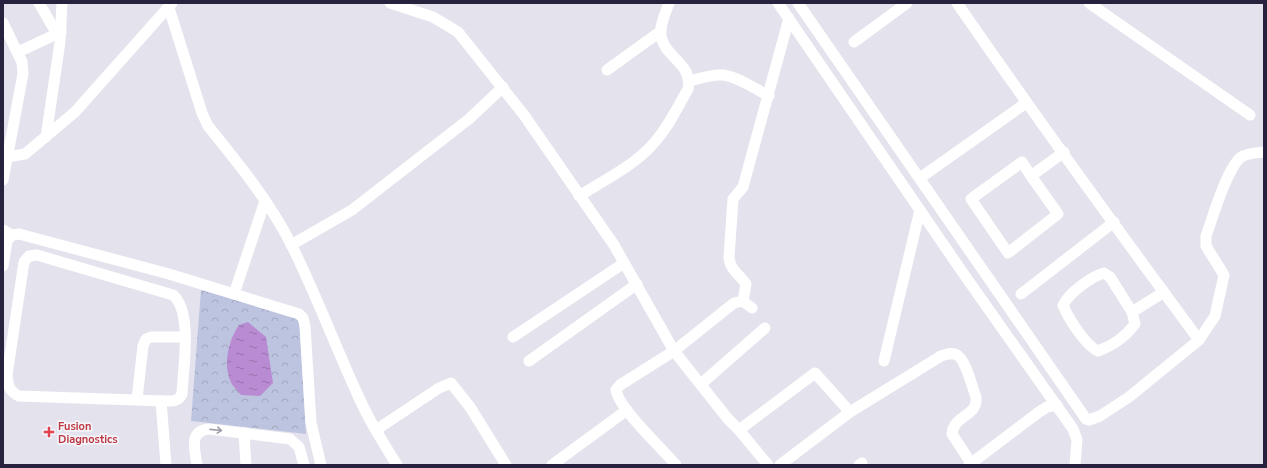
<svg xmlns="http://www.w3.org/2000/svg" width="1267" height="468" viewBox="0 0 1267 468" font-family="'Nunito Sans',sans-serif">
	<defs>
		<pattern id="park-crowns" width="20" height="18" patternUnits="userSpaceOnUse"><rect width="20" height="18" fill="#bcc4df"/><path d="M2 6a3 3 0 1 1 6 0M12 15a3 3 0 1 1 6 0" fill="none" stroke="#a2a8c0"/></pattern>
		<pattern id="water-ripples" width="26" height="14" patternUnits="userSpaceOnUse"><rect width="26" height="14" fill="#b98bd3"/><path d="M2 4q2-2 4 0t4 0M15 11q2-2 4 0t4 0" fill="none" stroke="#9671ad"/></pattern>
	</defs>
	<rect width="100%" height="100%" fill="#e4e3ed"/>
	<polygon fill="url(#park-crowns)" points="201,290 299,318 306,434 191,421"/>
	<path fill="url(#water-ripples)" d="M248,322l18,15 7,46 -13,13 -19,-1c-3,-4 -9,-9 -11,-15 -7,-18 -1,-40 9,-55z"/>
	<g fill="none" stroke-linecap="round" stroke-linejoin="round">
		<g stroke="#fff" stroke-width="11">
			<polyline points="39,3 54,29 61,32"/>
			<polyline points="390,3 433,17 458,32 524,115 614,245 674,351 728,419 739,430 768,465"/>
			<polyline points="778,3 963,273 1073,429 1077,440 1075,465"/>
			<path d="M798,3l288,416 3,1 11,-4 29,-19 70,-57 16,-24 9,-41 -18,-29v-10c6,-16 22,-73 37,-80 6,-3 14,-3 21,-4"/>
			<path d="M957,3c79,114 160,226 242,337"/>
			<polyline points="1089,3 1250,115"/>
			<path d="M169,8l33,105 6,13c30,37 61,75 83,118 24,48 43,99 65,147 11,26 26,50 41,74"/>
			<polyline points="3,23 22,62 23,74 3,180"/>
			<polyline points="854,42 907,3"/>
			<polyline points="18,52 61,32"/>
			<polyline points="607,70 661,31"/>
			<path d="M690,81c10,-3 22,-7 33,-6 16,2 32,14 46,21"/>
			<polyline points="46,137 60,42 62,3"/>
			<polyline points="7,157 25,154 75,112 172,3"/>
			<polyline points="1031,176 1058,214 1008,253 971,199 1022,162 1031,176 1064,152"/>
			<polyline points="920,178 1026,103"/>
			<path d="M579,196c24,-15 56,-31 74,-52 15,-16 24,-36 35,-55 5,-26 -23,-31 -27,-53 -2,-10 5,-24 8,-33"/>
			<polyline points="3,230 12,235"/>
			<polyline points="291,245 352,210 469,119 503,87"/>
			<path d="M37,255l136,40c20,17 10,74 9,99 -4,8 -10,7 -18,7l-145,-5c-10,-5 -11,-10 -12,-21l17,-113 5,-6z"/>
			<polyline points="3,266 7,241 12,235 19,234 169,274 299,314 303,318 305,326 311,423 321,465"/>
			<path d="M1104,273l6,4 22,35 3,12c-9,12 -23,22 -37,27 -13,-6 -30,-33 -35,-46 7,-13 28,-28 41,-32z"/>
			<polyline points="234,294 265,201"/>
			<polyline points="1021,294 1114,222"/>
			<path d="M743,301l3,-17c-7,-10 -16,-14 -17,-27l4,-58 10,-12 46,-169"/>
			<polyline points="1132,312 1164,292"/>
			<polyline points="513,337 624,263"/>
			<polyline points="529,361 637,284"/>
			<polyline points="884,361 920,210"/>
			<polyline points="701,384 765,328"/>
			<polyline points="137,399 143,346 146,339 151,337 185,337"/>
			<polyline points="161,401 166,465"/>
			<polyline points="376,430 439,388 451,383 470,407 506,465"/>
			<polyline points="739,430 815,373 850,412"/>
			<polyline points="244,433 246,465"/>
			<path d="M197,465c-2,-15 -9,-34 12,-36l81,10 9,8 5,18"/>
			<polyline points="552,465 627,410"/>
			<path d="M676,465c-14,-17 -57,-56 -60,-75l4,-5 54,-34 60,-48 9,-2 9,7"/>
			<path d="M780,465l70,-53 91,-56c6,-2 11,-4 16,-1 9,5 15,32 19,42 2,20 -22,17 -24,37l19,29"/>
			<polyline points="859,465 862,463"/>
			<polyline points="969,465 1039,412 1047,407 1057,405"/>
		</g>
	</g>
	<defs><path id="oneway-shaft" d="M-6 0H5M1.5-3L5.5 0L1.5 3" fill="none" stroke-width="1.6" stroke-linecap="round" stroke-linejoin="round"/></defs>
	<use stroke="#9f9ca9" href="#oneway-shaft" transform="translate(216 430) rotate(6)"/>
	<path fill="#e0444e" stroke="#f4f4fa" stroke-width="1.5" d="M47 426h4v4h4v4h-4v4h-4v-4h-4v-4h4z"/>
	<g text-anchor="middle" stroke-width="3.5" stroke-linejoin="round" paint-order="stroke">
		<g font-size="11" font-weight="bold" fill="#be3a42" stroke="#f4f4fa" text-anchor="start">
			<text x="58" y="430">Fusion<tspan x="58" dy="13">Diagnostics</tspan></text>
		</g>
	</g>
	<rect width="1267" height="468" fill="none" stroke="#29223f" stroke-width="8"/>
</svg>
